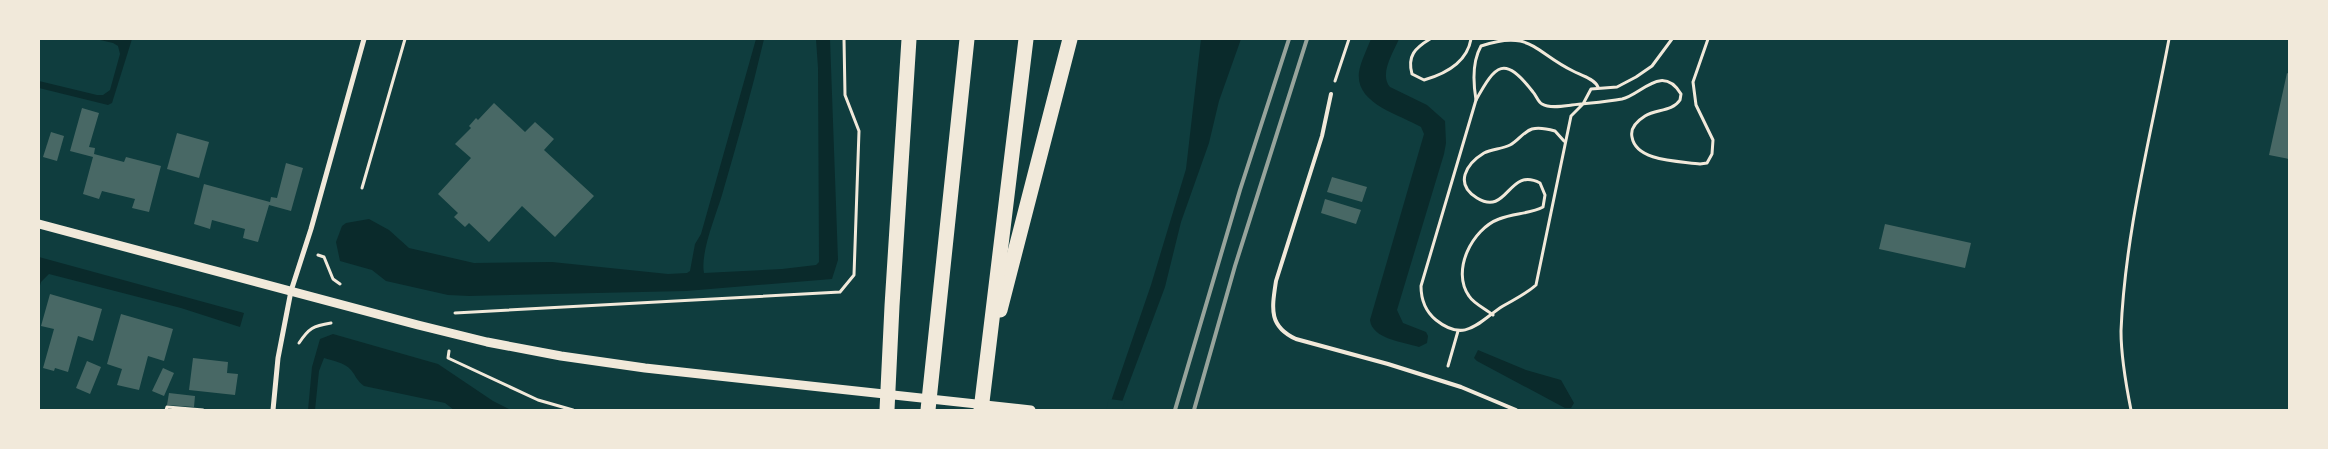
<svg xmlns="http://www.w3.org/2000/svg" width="2328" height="449" viewBox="0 0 2328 449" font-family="'Work Sans',sans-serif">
	<rect width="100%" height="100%" fill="#0f3d3e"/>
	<g fill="#0a2a2b">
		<polygon points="96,39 132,39 112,103 108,105 39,88 39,81 97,95 103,95 110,90 120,54 118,46 113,43"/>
		<path d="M756,39h8c-12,52 -27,104 -42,156 -6,20 -22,58 -18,78l78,-4 34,-4 3,-3 -1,-194 -2,-29h14l8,221 -6,19 -146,12 -217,5 -21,-1 -62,-14 -14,-11 -32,-9 -4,-19 6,-16 4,-3 23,-4 20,11 20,18 65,15 78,-1 116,12 19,-1 3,-2 5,-27 6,-10z"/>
		<polygon points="1201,39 1241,39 1219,101 1209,143 1181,222 1165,287 1119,410 1108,410 1151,285 1186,169"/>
		<path d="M1371,39h28c-6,14 -20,35 -9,48l37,18 18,16 1,22 -2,11 -47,156 6,13 23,9 2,4 -1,7 -8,4c-16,-5 -47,-8 -49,-27l54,-186 -3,-7c-22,-13 -66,-23 -62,-55 2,-11 8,-23 12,-33z"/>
		<polygon points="39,257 244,313 240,327 181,308 49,274 41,282 39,289"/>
		<path d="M333,334l105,30 55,37 18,9h-57l-9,-7 -81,-17c-7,-5 -8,-10 -13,-16 -7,-8 -18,-9 -27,-12l-5,13 -4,39h-7l4,-43 8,-28z"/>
		<polygon points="1478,350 1526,370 1561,380 1574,403 1571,408 1565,408 1477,361 1474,358"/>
	</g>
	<polygon fill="#0f3d3e" points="1109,399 1125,401 1122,410 1106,410"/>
	<g fill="#486865">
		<polygon points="2287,73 2289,74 2289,159 2269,155"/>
		<polygon points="494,103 525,132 535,122 554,139 544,150 594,196 555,237 522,206 489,242 469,223 465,227 454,217 458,213 438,194 471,158 455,144 471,128 469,126 476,118 478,120"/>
		<polygon points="82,108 99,113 89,147 95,148 94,154 124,162 126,157 161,166 149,212 132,208 135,199 102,191 99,199 83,194 93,157 70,151"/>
		<polygon points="51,132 64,136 57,161 43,157"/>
		<polygon points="177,133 209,142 199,178 167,169"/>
		<polygon points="286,163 303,168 291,211 269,205 258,242 243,238 245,229 212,220 210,229 194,224 204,184 270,202 271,197 277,198"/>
		<polygon points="1332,177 1367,187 1362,202 1327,192"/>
		<polygon points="1325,199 1361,210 1356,224 1321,213"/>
		<polygon points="1885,224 1971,243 1965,268 1879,249"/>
		<polygon points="50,294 102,309 93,341 78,336 68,372 55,368 54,371 43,368 54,329 41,326"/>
		<polygon points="121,314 173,329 164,361 148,356 139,390 117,385 122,369 107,364"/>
		<polygon points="193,358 228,362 227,373 238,374 235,395 189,390"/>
		<polygon points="87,361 101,367 90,394 76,388"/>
		<polygon points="163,368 174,373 164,396 152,391"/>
		<polygon points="169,393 195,396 194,407 167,405"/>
	</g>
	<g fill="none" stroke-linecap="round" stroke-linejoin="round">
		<g stroke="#f1e9da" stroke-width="3">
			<path d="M1430,39c-15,9 -23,17 -18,35l12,6c21,-6 43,-18 47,-41"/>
			<path d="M1672,39l-20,27 -16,11 -19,10 -26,2 -8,15 -12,12 -35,169c-10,9 -21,14 -33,21 -24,15 -37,38 -67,14 -11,-9 -15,-20 -15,-34l55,-186c20,-36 28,-45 57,-8 3,3 5,10 9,12 8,5 22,2 30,1 17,-2 34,-3 50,-6 19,-4 40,-36 59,-5l-1,6c-8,12 -24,9 -35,16 -8,5 -15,12 -13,21 4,25 48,24 68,27l7,-1 5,-9 1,-14 -17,-35 -3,-23 15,-43"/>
			<polyline points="1335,81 1349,39"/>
			<path d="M1476,100c-3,-18 -4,-38 5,-54 50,-17 53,6 92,25 8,4 22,8 25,16"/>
			<polyline points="362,188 405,39"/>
			<polyline points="318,255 324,257 333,279 340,284"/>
			<polyline points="455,313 840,292 854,275 859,131 845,95 844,39"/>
			<path d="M1493,315c-7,-6 -19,-11 -24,-19 -18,-25 3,-67 30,-77 14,-6 31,-5 44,-12l2,-12 -5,-12c-32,-17 -32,34 -63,15 -23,-14 -11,-34 7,-45 8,-4 18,-4 26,-8 8,-4 13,-13 22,-16 7,-2 16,0 23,2l9,10"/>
			<path d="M299,343c10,-15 14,-17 32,-20"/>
			<polyline points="449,351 448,358 538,400 573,410"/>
			<polyline points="1448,366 1458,331"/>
			<polyline points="166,410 167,407 203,410"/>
			<path d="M2131,410c-5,-25 -10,-53 -10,-79 4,-98 30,-196 48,-292"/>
		</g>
		<path stroke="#f1e9da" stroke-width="4" d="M1331,94l-9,42 -46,145c-4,27 -8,45 20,58l92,25 73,23 55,23"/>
		<polyline stroke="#f1e9da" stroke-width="5" points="273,410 278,358 291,291 311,229 364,39"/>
		<polyline stroke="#f1e9da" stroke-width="9" points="39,224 418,325 487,342 561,356 645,368 1031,410"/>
		<g stroke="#f1e9da" stroke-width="15">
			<polyline points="1000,310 1070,39"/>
			<polyline points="887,410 892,306 909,39"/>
			<polyline points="928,410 967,39"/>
			<polyline points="981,410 1026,39"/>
		</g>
		<g stroke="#97a49c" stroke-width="4">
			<polyline points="1175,410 1240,190 1289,39"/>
			<polyline points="1194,410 1235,266 1307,39"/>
		</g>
	</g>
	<rect width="2328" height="449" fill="none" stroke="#f1e9da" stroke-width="80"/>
</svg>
